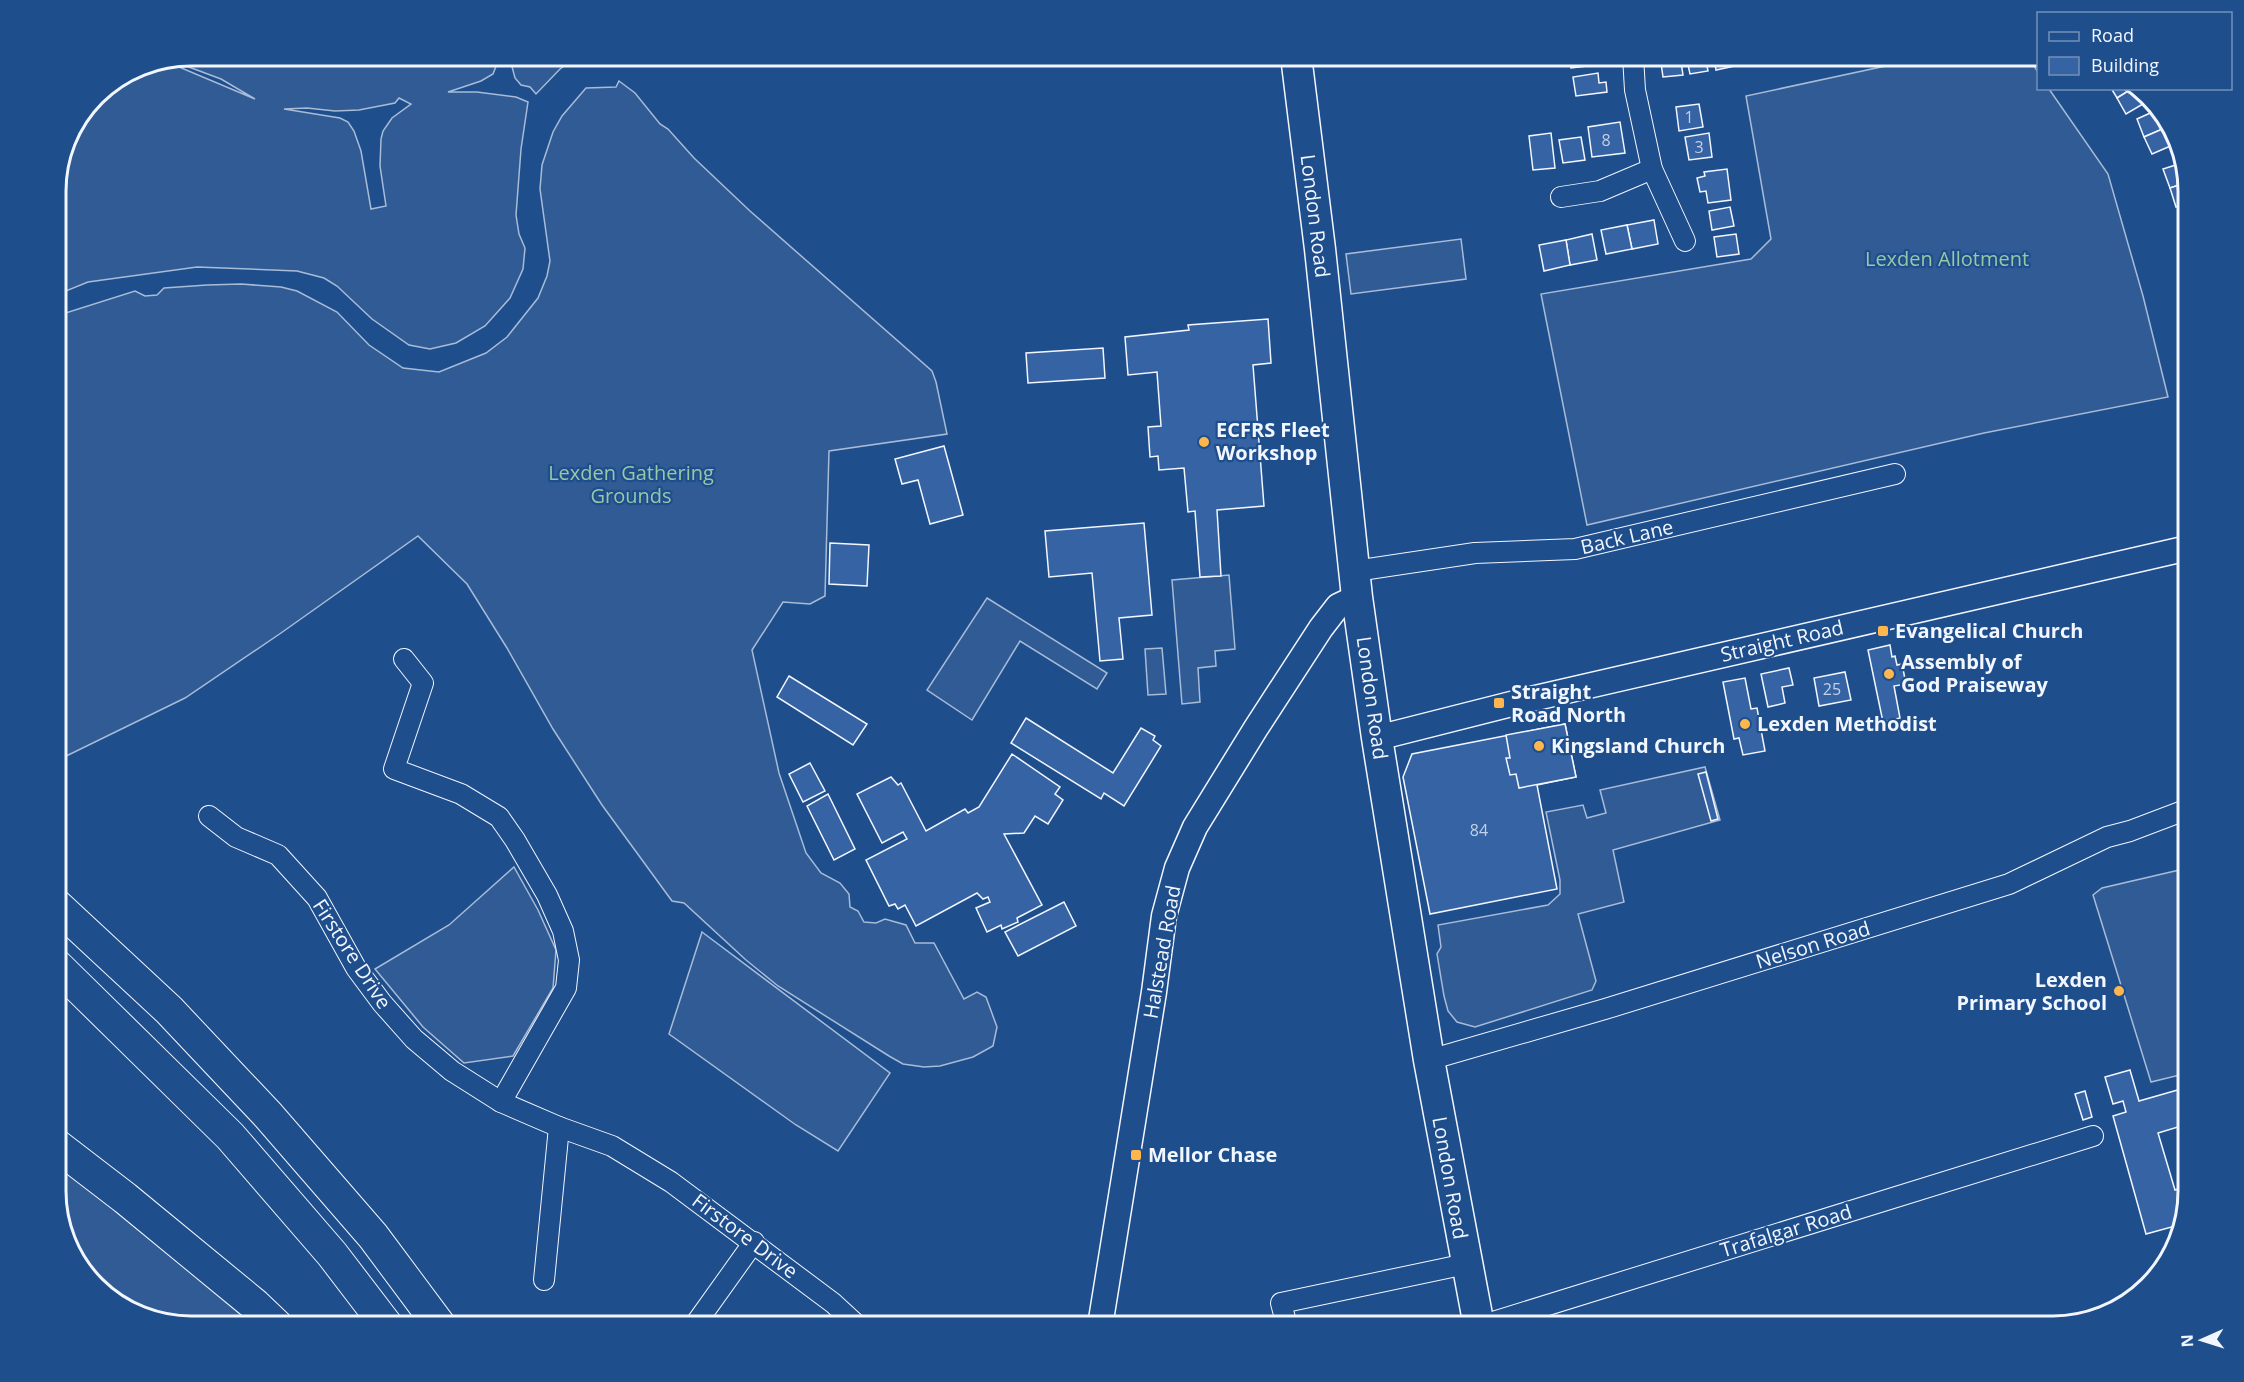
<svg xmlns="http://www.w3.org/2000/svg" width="2244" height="1382" viewBox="0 0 2244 1382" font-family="'Open Sans',sans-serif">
	<rect width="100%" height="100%" fill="#1f4e8c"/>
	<g fill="#305b95" stroke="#a8bbd7" stroke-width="1.5" fill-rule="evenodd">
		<path d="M191,56h309l-7,18 -12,7 -33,11h29l39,5 12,5 -7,47 -5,66 3,19 6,14 -2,21 -13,29 -25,28 -29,17 -26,6 -21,-4 -37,-26 -35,-33 -13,-8 -27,-7 -100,-4 -109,15 -32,13v-113l10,-43 29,-44 44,-29 26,-5 90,38 -34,-20 -51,-19zM399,98l12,6 -19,14 -9,13 -2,8 -1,27 6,40 -15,3 -10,-58 -7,-20 -6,-9 -8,-4 -56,-9 23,-1 28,3 24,-1 36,-7z"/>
		<polygon points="511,56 578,56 560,69 536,94 530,87 521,85 515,78 511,63"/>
		<polygon points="1932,56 2027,56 2038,72 2038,88 2049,89 2108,174 2143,296 2168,397 1984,433 1587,525 1541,294 1751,259 1771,239 1746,96"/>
		<polygon points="619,81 635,93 660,124 668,129 694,158 750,211 932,371 936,382 947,434 829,451 825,596 810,604 783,602 752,650 779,773 806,853 821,873 840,883 849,894 850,907 858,911 864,922 876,923 885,919 906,925 915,943 934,943 964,999 977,992 986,997 997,1027 993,1046 973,1057 940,1066 924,1067 903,1064 889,1056 778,986 746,960 684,903 672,901 602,805 553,729 507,648 467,584 418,536 281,633 185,698 56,761 56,316 135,291 145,296 157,295 164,288 207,285 241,284 281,287 297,291 337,312 369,345 403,368 439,372 486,353 507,337 538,298 547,276 550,261 540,189 542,165 553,132 562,116 586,88 616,87"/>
		<polygon points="1461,239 1466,279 1351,294 1346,254"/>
		<polygon points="1229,575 1235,649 1215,651 1216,666 1198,668 1200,702 1182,704 1172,580"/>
		<polygon points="987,598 1107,673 1097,689 1020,641 972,720 927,690"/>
		<polygon points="1162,648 1166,694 1148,695 1145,649"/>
		<polygon points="1705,767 1720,820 1613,850 1624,902 1578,914 1596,981 1592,990 1475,1027 1457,1022 1448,1011 1444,996 1437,954 1441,947 1438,925 1548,905 1560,894 1560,880 1546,812 1583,805 1587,818 1606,813 1600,790"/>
		<polygon points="514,867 538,910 556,950 553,988 513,1056 464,1063 423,1027 375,969 449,925"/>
		<polygon points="2188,868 2188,1073 2151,1082 2093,895 2102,888"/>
		<polygon points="702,932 890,1073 838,1151 796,1125 669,1034"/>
		<polygon points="56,1154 269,1326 191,1326 135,1312 108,1294 74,1259 56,1200"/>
	</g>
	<g fill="#3563a3" stroke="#f2f6ff" stroke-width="1.5">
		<polygon points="1569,56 1602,56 1604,64 1571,68"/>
		<polygon points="1660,56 1680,56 1683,75 1663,77"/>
		<polygon points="1686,56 1705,56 1708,71 1690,74"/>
		<polygon points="1714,56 1733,56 1735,66 1716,70"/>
		<polygon points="1741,56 1761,56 1762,62 1743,64"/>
		<polygon points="1768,56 1787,56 1788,58 1769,62"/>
		<polygon points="1598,73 1599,83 1606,82 1607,92 1576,96 1573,77"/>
		<polygon points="2111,88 2133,88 2117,98"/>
		<polygon points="2133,88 2136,88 2148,101 2126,114 2117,98"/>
		<polygon points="1699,104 1703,127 1679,131 1676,107"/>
		<polygon points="2157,110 2163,116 2167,127 2144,137 2137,119"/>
		<polygon points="1620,122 1625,153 1592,157 1588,127"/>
		<polygon points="2167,127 2175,144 2152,154 2144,137"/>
		<polygon points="1551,133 1555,168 1533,170 1529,136"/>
		<polygon points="1709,133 1712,157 1689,160 1685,137"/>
		<polygon points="1581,137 1585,160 1563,163 1559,140"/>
		<polygon points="2182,163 2188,182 2170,188 2163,169"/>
		<polygon points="1727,169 1731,200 1708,203 1706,191 1700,192 1697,178 1705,176 1704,172"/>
		<polygon points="2188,182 2188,203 2176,207 2170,188"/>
		<polygon points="1730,207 1734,226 1712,230 1709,211"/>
		<polygon points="1654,220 1658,244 1632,249 1627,225"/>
		<polygon points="1627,225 1632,249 1606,254 1601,230"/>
		<polygon points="1592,234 1597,260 1570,265 1566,240"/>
		<polygon points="1736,234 1739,254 1717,257 1714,237"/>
		<polygon points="1566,240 1570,265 1544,271 1539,245"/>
		<polygon points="1268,319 1271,363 1253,365 1264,506 1217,510 1221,576 1200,577 1195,511 1188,512 1184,468 1159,470 1158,456 1150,457 1148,427 1161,426 1157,372 1128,375 1125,337 1189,330 1188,325"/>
		<polygon points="1103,348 1105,378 1028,383 1026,353"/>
		<polygon points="944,446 963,515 930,524 918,480 902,484 895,459"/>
		<polygon points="1144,523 1152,615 1119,618 1123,659 1100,661 1092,573 1049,577 1045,531"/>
		<polygon points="830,543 869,545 867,586 829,584"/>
		<polygon points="1890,645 1892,657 1895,656 1897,665 1902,664 1906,684 1894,686 1900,718 1883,722 1868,650"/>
		<polygon points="1789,668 1793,685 1782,687 1785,703 1768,707 1761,674"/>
		<polygon points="1845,672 1851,700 1819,706 1814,678"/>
		<polygon points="789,676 867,724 853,745 777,697"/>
		<polygon points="1745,678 1751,709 1757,708 1765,751 1743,755 1739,738 1734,739 1723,682"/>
		<polygon points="1026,718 1113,773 1141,728 1155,736 1153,740 1161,746 1124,806 1104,793 1101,799 1011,743"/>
		<polygon points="1565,724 1576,777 1537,785 1557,889 1430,914 1403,777 1412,754"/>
		<polygon points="1565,724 1576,777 1519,788 1516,774 1510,775 1506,758 1510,758 1506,735"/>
		<polygon points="1012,754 1060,787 1055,794 1063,800 1048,824 1035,816 1024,833 1004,834 1042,905 1017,918 1018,922 1002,929 1001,925 987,932 976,908 990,902 988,897 983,899 977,893 916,926 905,905 898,909 895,904 889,906 866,860 907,839 903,832 882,843 857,794 891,777 898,785 901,783 926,831 965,809 968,813 979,807"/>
		<polygon points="810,763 825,791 803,802 789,774"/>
		<polygon points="1706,772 1718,819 1711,821 1698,774"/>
		<polygon points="828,794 855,849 834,860 807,806"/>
		<polygon points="1064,902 1076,926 1018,956 1005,932"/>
		<polygon points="2130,1070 2139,1101 2188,1087 2188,1124 2158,1133 2175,1190 2188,1186 2179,1225 2146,1234 2113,1116 2126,1112 2123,1101 2113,1104 2105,1077"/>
		<polygon points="2085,1091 2092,1117 2083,1120 2075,1094"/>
	</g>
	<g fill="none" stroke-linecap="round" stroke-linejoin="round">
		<defs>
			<g id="minor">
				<polyline points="1633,56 1635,90 1652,169 1685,241"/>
				<polyline points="1561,197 1600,191 1652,169"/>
				<polyline points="1355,571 1475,553 1575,549 1895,474"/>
				<polyline points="404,659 423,683 394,769 461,794 499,817 515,840 547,895 563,931 569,960 566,988 501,1102"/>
				<polyline points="209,816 236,837 278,855 317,898 356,968 382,1003 414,1039 452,1071 501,1102 559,1127 612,1146 671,1182 833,1303 858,1326"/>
				<polyline points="1429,1060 1605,1009 2009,884 2107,837 2130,831 2188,809"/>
				<polyline points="544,1280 559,1127"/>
				<polyline points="694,1326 754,1242"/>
				<polyline points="1287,1326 1281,1303 1466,1264"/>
				<polyline points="1480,1326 2093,1136"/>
			</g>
			<g id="tertiary">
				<polyline points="1377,738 1527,700 2188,548"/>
				<polyline points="1100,1326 1154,992 1164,916 1177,868 1195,827 1256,728 1321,628 1338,606 1357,597"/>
			</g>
			<polyline id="primary" points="1296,56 1320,249 1357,597 1377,738 1429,1060 1479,1326"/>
			<g id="trunk">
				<polyline points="56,905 169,1010 268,1115 373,1236 440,1326"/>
				<polyline points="56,965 230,1136 332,1254 387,1326"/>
				<polyline points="56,1145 125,1198 255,1305 277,1326"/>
			</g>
		</defs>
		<use href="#minor" stroke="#f2f6ff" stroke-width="22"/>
		<use href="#tertiary" stroke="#f2f6ff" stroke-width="27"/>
		<use href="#primary" stroke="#f2f6ff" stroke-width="33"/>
		<use href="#trunk" stroke="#f2f6ff" stroke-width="34"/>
		<use href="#minor" stroke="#1f4e8c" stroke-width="20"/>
		<use href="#tertiary" stroke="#1f4e8c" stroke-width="24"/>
		<use href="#primary" stroke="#1f4e8c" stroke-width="30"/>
		<use href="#trunk" stroke="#1f4e8c" stroke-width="32"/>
	</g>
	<g fill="#ffb74d" stroke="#1f4e8c" stroke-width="2">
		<circle cx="1204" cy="442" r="6"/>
		<rect x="1877" y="625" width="12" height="12" rx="3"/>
		<circle cx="1889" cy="674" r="6"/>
		<rect x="1493" y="697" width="12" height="12" rx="3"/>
		<circle cx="1745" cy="724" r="6"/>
		<circle cx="1539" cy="746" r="6"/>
		<circle cx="2119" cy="991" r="6"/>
		<rect x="1130" y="1149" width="12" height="12" rx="3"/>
	</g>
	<g text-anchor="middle" stroke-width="4.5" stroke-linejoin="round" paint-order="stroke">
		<g font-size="16" fill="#c3d1e8">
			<text x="1689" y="123">1</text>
			<text x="1606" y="146">8</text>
			<text x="1699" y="153">3</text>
			<text x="1832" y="695">25</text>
			<text x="1479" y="836">84</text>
		</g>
		<g font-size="20" fill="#f2f6ff" stroke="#1f4e8c">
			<text transform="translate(1315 216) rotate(83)" y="7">London Road</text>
			<text transform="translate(1627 537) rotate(-13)" y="7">Back Lane</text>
			<text transform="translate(1782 641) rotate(-13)" y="7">Straight Road</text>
			<text transform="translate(1372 698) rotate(82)" y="7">London Road</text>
			<text transform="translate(1813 945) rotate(-17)" y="7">Nelson Road</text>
			<text transform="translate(1162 952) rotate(-80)" y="7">Halstead Road</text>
			<text transform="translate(352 954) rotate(57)" y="7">Firstore Drive</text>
			<text transform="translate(1450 1178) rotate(80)" y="7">London Road</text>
			<text transform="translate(1786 1231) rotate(-17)" y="7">Trafalgar Road</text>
			<text transform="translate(745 1236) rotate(37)" y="7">Firstore Drive</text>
		</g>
		<g font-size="20" fill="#97c8a6" stroke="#1f4e8c">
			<text x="1947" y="266">Lexden Allotment</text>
			<text x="631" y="480">Lexden Gathering<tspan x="631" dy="23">Grounds</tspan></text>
		</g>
		<g font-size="20" font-weight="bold" fill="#f2f6ff" stroke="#1f4e8c" text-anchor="start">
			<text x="1216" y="437">ECFRS Fleet<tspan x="1216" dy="23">Workshop</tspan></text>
			<text x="1895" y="638">Evangelical Church</text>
			<text x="1901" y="669">Assembly of<tspan x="1901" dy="23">God Praiseway</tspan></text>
			<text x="1511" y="699">Straight<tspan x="1511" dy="23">Road North</tspan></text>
			<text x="1757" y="731">Lexden Methodist</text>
			<text x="1551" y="753">Kingsland Church</text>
			<text x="2107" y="987" text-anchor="end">Lexden<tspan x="2107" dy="23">Primary School</tspan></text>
			<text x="1148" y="1162">Mellor Chase</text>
		</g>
	</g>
	<path d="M0 0H2244V1382H0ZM191 66H2053A125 125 0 0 1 2178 191V1191A125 125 0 0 1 2053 1316H191A125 125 0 0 1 66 1191V191A125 125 0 0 1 191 66Z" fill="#1f4e8c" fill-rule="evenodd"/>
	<path fill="none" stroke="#f2f6ff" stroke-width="3" d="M191 66H2053A125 125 0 0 1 2178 191V1191A125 125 0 0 1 2053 1316H191A125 125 0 0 1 66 1191V191A125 125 0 0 1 191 66Z"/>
	<rect x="2037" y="12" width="195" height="78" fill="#1f4e8c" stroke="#7391ba" stroke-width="1.5"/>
	<rect x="2049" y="32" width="30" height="9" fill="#1f4e8c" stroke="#7391ba" stroke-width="1.5"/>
	<text x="2091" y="42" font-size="18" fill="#f2f6ff">Road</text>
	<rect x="2049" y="57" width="30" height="18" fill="#3563a3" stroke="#7391ba" stroke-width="1.5"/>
	<text x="2091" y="72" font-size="18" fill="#f2f6ff">Building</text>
	<g transform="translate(2202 1340) rotate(267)" stroke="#1f4e8c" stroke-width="4.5" paint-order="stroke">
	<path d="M0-4.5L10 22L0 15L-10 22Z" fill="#f2f6ff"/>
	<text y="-9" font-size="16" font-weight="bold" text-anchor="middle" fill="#f2f6ff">N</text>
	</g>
</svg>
